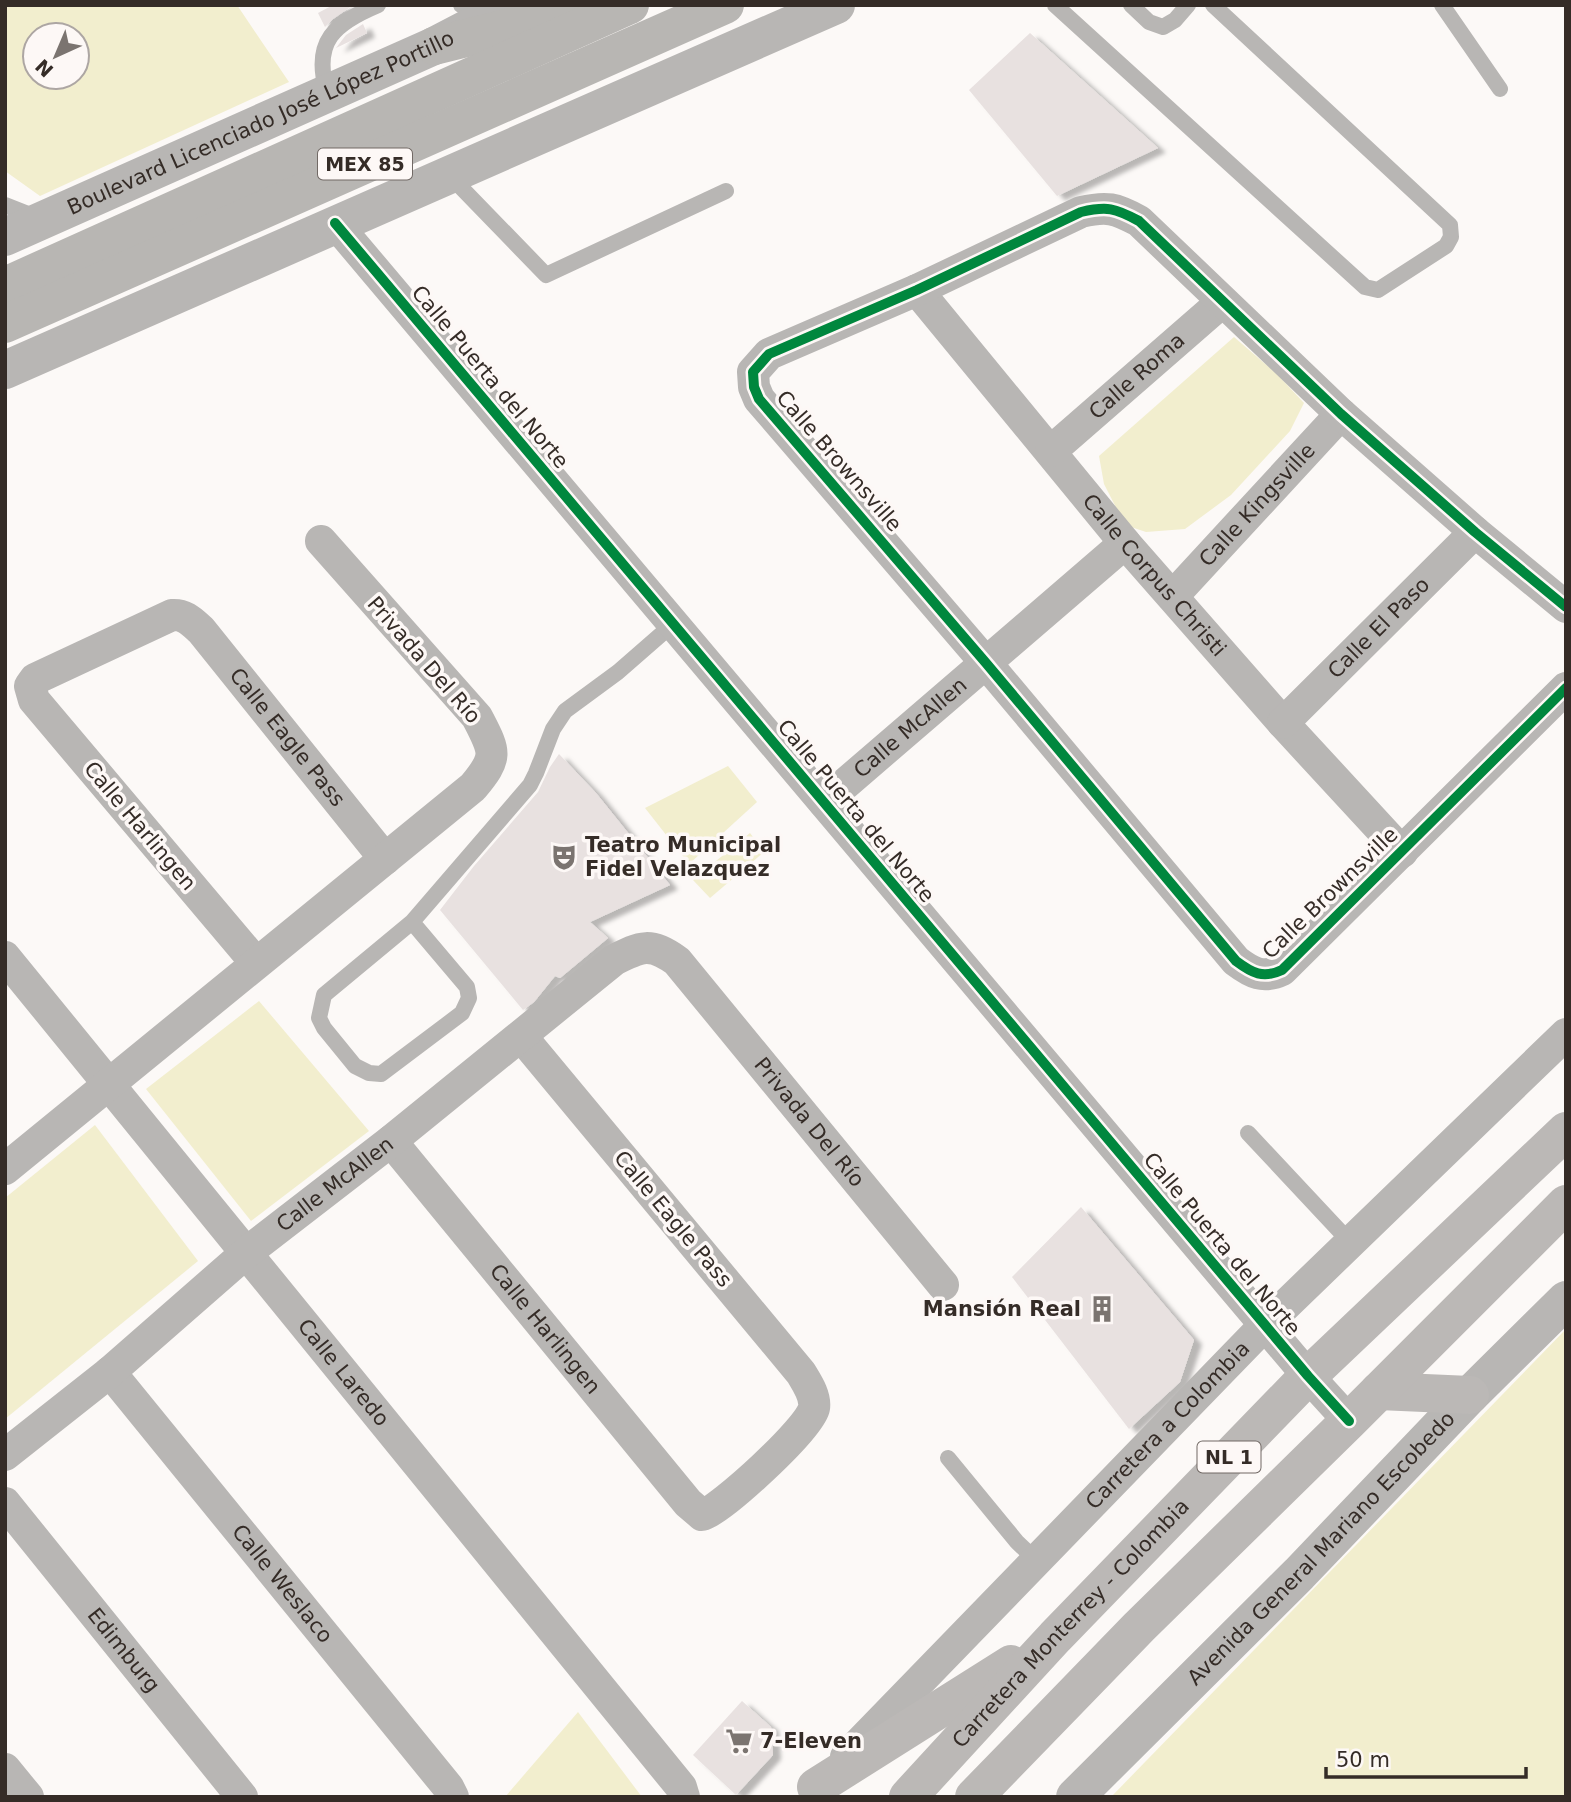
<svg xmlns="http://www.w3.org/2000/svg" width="1571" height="1802" viewBox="0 0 1571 1802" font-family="'DejaVu Sans',sans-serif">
	<defs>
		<filter id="shadow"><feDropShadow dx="8" dy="4.5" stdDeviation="2" flood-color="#0004"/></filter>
	</defs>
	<rect width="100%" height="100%" fill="#fcf9f7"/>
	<g fill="#f2eece" fill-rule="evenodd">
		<path d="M5,5h232l52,77 -249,114 -35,-25zM77,35v42h-42v-42z"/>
		<polygon points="1234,337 1277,374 1304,403 1290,431 1231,495 1185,529 1146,532 1125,525 1104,484 1099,456"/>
		<polygon points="728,766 757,802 689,864 645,808"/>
		<polygon points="750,833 764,852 710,898 693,880"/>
		<polygon points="259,1001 369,1131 251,1221 146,1089"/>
		<polygon points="95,1125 198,1261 5,1419 5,1198"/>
		<polygon points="1566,1329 1566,1797 1111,1797"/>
		<polygon points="578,1712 642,1797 505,1797"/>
	</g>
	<g fill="#e8e1e0" filter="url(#shadow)">
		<polygon points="333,5 353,5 333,19 325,27 318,13"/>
		<polygon points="363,24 367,33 336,48 346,35"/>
		<polygon points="1030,33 1158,148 1057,196 969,90"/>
		<polygon points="559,754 596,793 670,885 590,922 608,938 560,978 555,976 534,1002 523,1010 440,910 474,866 538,792 550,767"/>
		<polygon points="1081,1207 1194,1340 1180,1382 1129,1429 1012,1277"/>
		<polygon points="742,1701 771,1727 773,1755 736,1795 693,1755"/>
	</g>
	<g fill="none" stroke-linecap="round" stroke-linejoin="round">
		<g stroke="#b8b6b4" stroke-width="16">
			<polyline points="461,5 483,19"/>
			<polyline points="1055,5 1365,287 1378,290 1446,246 1451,237 1450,225 1213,5"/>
			<polyline points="1131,5 1149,22 1163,27 1175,20 1188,5"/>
			<polyline points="1442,5 1500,89"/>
			<path d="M327,92c-15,-51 8,-69 51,-87"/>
			<polyline points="450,176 546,275 726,191"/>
			<polyline points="5,205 38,218"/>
			<polyline points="412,922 467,987 469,998 462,1013 381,1074 369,1073 355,1066 324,1028 319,1018 324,995 412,922 530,785 536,773 553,729 565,711 618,672 673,624"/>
			<polyline points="1248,1133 1350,1242"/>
			<polyline points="948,1458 1017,1542 1037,1561"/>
		</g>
		<g stroke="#b8b6b4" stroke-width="32">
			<polyline points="335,223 1308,1376 1349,1421"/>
			<path id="s1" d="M917,290l208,253 158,180 119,129"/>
			<path id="s2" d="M1051,451l171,-149"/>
			<path id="s3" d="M1173,596l168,-182"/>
			<path d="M1566,607l-91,-75 -134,-118 -202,-193c-24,-13 -32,-15 -58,-9l-164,78 -148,64 -16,18 1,15 5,12 227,264 250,298c16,12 27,18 46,9l284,-282"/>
			<path id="s4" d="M1283,723l192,-191"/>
			<path id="s5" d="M824,802l301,-259"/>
			<path id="s6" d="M5,957l676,830 3,10"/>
			<path id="s7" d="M256,963l-222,-263 -4,-14 5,-7 137,-64c13,-1 20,7 29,15l184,229"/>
			<path id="s8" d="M391,1141l297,362 14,12c18,-4 109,-88 112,-107 2,-12 -7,-25 -13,-35l-280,-337"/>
			<path d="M5,1169l468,-382c26,-31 22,-35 4,-70l-156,-176"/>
			<path id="s9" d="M110,1372l338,415 5,10"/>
			<path id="s10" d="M5,1455l105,-83 136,-119 145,-112 223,-181c28,-14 36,-18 63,1l266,324"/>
			<path id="s11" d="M5,1503l237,294"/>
			<path id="s12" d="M846,1757l419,-432 301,-291"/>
			<polyline points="5,1769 28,1797"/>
		</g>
		<g stroke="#b8b6b4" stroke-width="38">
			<path id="s13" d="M5,237l429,-191 79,-41"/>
			<polyline points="5,370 836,5"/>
			<path id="s14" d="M1075,1797l224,-223 171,-179 96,-95"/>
		</g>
		<g stroke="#bbb8b6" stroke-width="38">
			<polyline points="1379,1391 1470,1395"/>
			<polyline points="816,1787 1011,1664"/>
			<path id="s15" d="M908,1797l147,-160 253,-261 258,-245"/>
			<polyline points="974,1797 1139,1627 1349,1421 1566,1204"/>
		</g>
		<g stroke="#b8b6b3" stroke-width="38">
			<polyline points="434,46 575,11"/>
			<polyline points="5,286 630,5"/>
			<polyline points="5,324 725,5"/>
		</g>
		<defs>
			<g id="cycleway">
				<polyline points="335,223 1308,1376 1349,1421"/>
				<path d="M1566,607l-91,-75 -134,-118 -202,-193c-24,-13 -32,-15 -58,-9l-164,78 -148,64 -16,18 1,15 5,12 227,264 250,298c16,12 27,18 46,9l284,-282"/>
			</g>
		</defs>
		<use href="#cycleway" stroke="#fdf8f6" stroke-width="15"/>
		<use href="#cycleway" stroke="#00873e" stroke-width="10"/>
	</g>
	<defs>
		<symbol id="theatre-bare" viewBox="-9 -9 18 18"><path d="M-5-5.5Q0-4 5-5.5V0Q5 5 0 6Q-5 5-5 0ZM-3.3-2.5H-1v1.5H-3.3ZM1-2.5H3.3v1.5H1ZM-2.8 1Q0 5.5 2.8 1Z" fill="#7b7470" stroke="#fdf8f6" stroke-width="2.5" paint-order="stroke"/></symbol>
		<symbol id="building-bare" viewBox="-9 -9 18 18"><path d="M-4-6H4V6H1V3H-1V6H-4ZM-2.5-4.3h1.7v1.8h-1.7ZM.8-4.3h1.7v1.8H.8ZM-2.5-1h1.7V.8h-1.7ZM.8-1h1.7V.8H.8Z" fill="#7b7470" stroke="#fdf8f6" stroke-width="2.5" paint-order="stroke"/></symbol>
		<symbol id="supermarket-bare" viewBox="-9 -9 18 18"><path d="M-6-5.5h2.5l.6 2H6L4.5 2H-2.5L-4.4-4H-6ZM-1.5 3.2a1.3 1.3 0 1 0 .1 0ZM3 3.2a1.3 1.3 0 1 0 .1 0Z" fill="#7b7470" stroke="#fdf8f6" stroke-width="2.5" paint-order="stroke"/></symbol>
	</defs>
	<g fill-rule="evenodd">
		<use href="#theatre-bare" x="545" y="838" width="38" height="38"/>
		<use href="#building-bare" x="1083" y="1290" width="38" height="38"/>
		<use href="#supermarket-bare" x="720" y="1722" width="38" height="38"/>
	</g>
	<g text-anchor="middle" stroke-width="7" stroke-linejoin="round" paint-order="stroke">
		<g fill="#fdf8f6" stroke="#716965" stroke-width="2">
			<rect x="318" y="148.5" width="94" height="31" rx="5"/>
			<rect x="1197.5" y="1441.5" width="63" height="31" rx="5"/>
		</g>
		<g font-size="19" font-weight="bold" fill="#352c27">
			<text x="365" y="171">MEX 85</text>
			<text x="1229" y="1464">NL 1</text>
		</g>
		<g font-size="21" fill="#352c27" stroke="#fdf8f6">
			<text dy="7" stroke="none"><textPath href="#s13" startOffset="280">Boulevard Licenciado José López Portillo</textPath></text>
			<text transform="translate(490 377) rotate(50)" y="7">Calle Puerta del Norte</text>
			<text dy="7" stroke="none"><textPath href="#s2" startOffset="114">Calle Roma</textPath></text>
			<text transform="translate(839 461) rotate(49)" y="7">Calle Brownsville</text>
			<text dy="7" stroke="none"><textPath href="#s3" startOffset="124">Calle Kingsville</textPath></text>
			<text dy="7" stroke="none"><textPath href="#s1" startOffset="371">Calle Corpus Christi</textPath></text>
			<text dy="7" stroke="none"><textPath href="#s4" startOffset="135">Calle El Paso</textPath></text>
			<text transform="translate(424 660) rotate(49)" y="7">Privada Del Río</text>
			<text dy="7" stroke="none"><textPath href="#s5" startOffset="114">Calle McAllen</textPath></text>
			<text dy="7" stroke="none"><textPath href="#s7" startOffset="690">Calle Eagle Pass</textPath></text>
			<text transform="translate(856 811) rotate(50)" y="7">Calle Puerta del Norte</text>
			<text transform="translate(140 826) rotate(50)" y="7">Calle Harlingen</text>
			<text transform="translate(1330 893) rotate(-44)" y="7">Calle Brownsville</text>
			<text dy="7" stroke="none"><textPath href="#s10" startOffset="1062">Privada Del Río</textPath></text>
			<text dy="7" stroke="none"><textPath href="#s10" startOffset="427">Calle McAllen</textPath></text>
			<text transform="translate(673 1219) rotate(50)" y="7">Calle Eagle Pass</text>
			<text transform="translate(1222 1244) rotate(50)" y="7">Calle Puerta del Norte</text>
			<text dy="7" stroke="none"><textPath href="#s8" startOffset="243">Calle Harlingen</textPath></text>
			<text dy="7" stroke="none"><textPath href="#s6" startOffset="536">Calle Laredo</textPath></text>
			<text dy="7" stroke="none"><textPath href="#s12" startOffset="462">Carretera a Colombia</textPath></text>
			<text dy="7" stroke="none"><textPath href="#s14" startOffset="350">Avenida General Mariano Escobedo</textPath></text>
			<text dy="7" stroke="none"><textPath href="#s9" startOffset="273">Calle Weslaco</textPath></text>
			<text dy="7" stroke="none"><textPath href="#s15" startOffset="238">Carretera Monterrey - Colombia</textPath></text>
			<text dy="7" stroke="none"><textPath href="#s11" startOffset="189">Edimburg</textPath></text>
		</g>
		<g font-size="21" font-weight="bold" fill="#352c27" stroke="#fdf8f6" text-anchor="start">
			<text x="585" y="852">Teatro Municipal<tspan x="585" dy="24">Fidel Velazquez</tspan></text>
			<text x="1081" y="1316" text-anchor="end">Mansión Real</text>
			<text x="760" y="1748">7-Eleven</text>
		</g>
	</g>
	<rect width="1571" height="1802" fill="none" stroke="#352c27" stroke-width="14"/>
	<g transform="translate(56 56) rotate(224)"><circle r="33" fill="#fdf8f6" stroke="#ada6a3" stroke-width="2"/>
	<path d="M0-5L12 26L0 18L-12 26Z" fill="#7b7470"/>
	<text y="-10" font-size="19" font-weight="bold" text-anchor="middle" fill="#352c27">N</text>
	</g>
	<path d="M1326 1767v10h200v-10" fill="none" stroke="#352c27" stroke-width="3.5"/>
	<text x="1336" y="1767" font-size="21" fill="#352c27" stroke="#fdf8f6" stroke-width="5" paint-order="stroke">50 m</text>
</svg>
